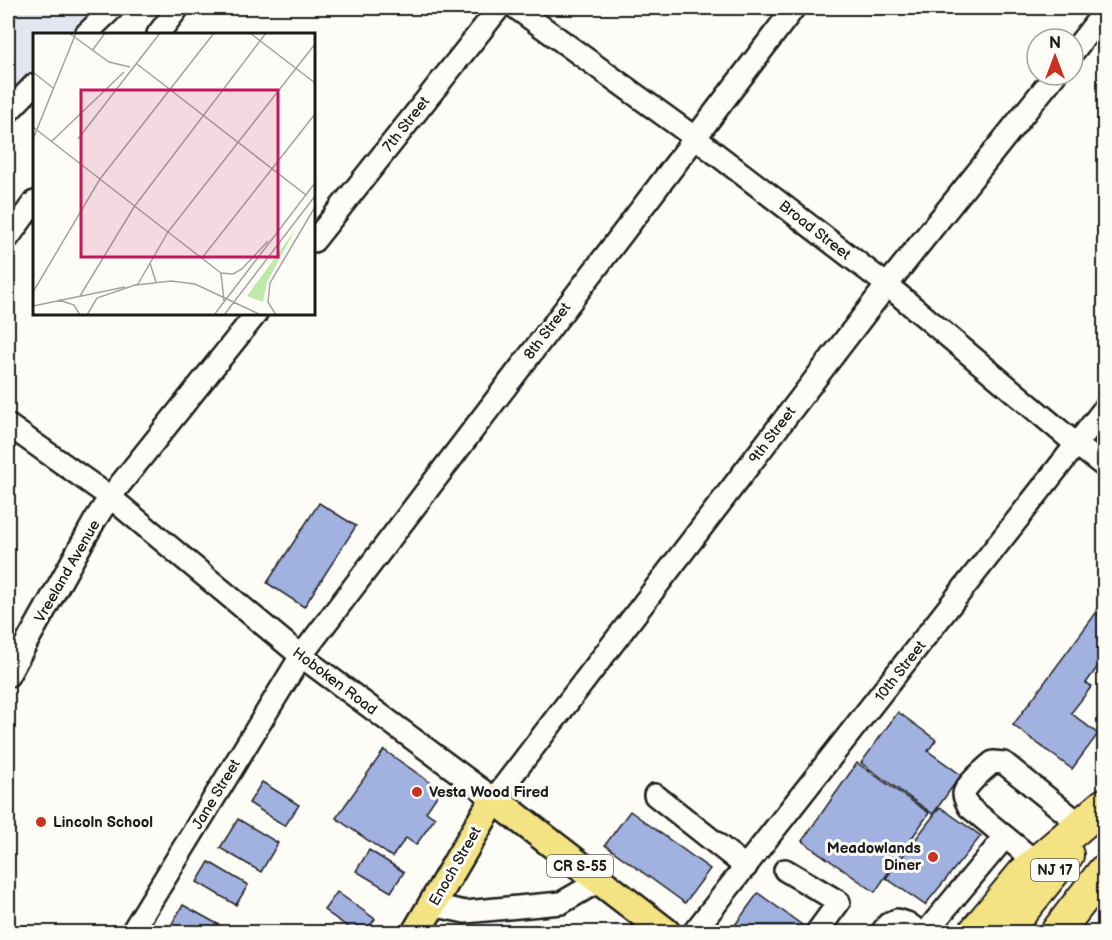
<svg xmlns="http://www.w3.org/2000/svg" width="1112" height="940" viewBox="0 0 1112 940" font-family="'Balsamiq Sans',sans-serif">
	<rect width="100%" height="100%" fill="#fdfcf7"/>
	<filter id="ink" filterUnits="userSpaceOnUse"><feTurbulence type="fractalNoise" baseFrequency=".0167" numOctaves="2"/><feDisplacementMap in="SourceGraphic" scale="12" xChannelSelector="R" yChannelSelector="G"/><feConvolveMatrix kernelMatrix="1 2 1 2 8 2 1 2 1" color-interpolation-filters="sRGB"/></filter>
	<g filter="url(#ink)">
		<polygon fill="#e1e6f0" points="8,8 112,8 87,34 34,34 34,92 8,122"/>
		<g fill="#a1b1e0" stroke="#1c1c1c" stroke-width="1.5">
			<polygon points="319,503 356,526 304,607 267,583"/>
			<polygon points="1096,613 1104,620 1104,642 1101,647 1104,650 1104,658 1086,683 1092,686 1071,713 1098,734 1072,769 1013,725"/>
			<polygon points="898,712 936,740 928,751 961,775 933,814 861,763"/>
			<polygon points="384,750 441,790 426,812 435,818 416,845 406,838 392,857 336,818"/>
			<polygon points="857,763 929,813 875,892 802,841"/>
			<polygon points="262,782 299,805 285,826 249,803"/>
			<polygon points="940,807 981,836 925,905 886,878"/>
			<polygon points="630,811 710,869 685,903 605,845"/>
			<polygon points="238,819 278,843 261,872 220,848"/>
			<polygon points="369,850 404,872 391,892 356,871"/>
			<polygon points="209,862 248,885 236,905 197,882"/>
			<polygon points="337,892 375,919 365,932 355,932 324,910"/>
			<polygon points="758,893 802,925 797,932 730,932"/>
			<polygon points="183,905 232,932 167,932"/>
		</g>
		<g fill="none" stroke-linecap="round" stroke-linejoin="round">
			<defs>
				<g id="minor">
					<polyline points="516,8 694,137 887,285 1077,445 1104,466"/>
					<polyline points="86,34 113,8"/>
					<polyline points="158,34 178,8"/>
					<polyline points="1073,52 1104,12"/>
					<polyline points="8,112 34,85"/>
					<polyline points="8,238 34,202"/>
					<polyline points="314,241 499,8"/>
					<polyline points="8,425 110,497 301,656 494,799 887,285 1055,75"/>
					<polyline points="8,676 95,520 110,497 256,314"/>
					<polyline points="655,795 746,867"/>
					<path d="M1037,863l-68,-56c-2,-4 -5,-9 -5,-13 0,-8 23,-27 29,-32l11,1 77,62"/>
					<polyline points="785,870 839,902 817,932"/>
					<polyline points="432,905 465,912 561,903 599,881"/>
					<polyline points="132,932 301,656 794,8"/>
					<polyline points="694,932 1104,409"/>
					<polyline points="882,932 888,924 897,920 907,923 920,932"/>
					<polyline points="926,932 1005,837"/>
				</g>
				<polyline id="major" points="416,932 494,799 666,932"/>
				<g id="highway">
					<polyline points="975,932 1023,874 1104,805"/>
					<polyline points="1005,932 1067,855"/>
					<polyline points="1057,932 1104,871"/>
				</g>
			</defs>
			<use href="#minor" stroke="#1c1c1c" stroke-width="26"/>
			<use href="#major" stroke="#1c1c1c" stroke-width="32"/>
			<use href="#highway" stroke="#1c1c1c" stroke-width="36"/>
			<use href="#minor" stroke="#fdfcf7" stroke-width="21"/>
			<use href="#major" stroke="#f4e382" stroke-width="27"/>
			<use href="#highway" stroke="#f4e382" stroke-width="32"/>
		</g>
	</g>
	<g fill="#c8321e" stroke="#fdfcf7" stroke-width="2">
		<circle cx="417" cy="792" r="6"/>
		<circle cx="41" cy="822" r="6"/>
		<circle cx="933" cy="857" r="6"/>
	</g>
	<g text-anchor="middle" stroke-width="6" stroke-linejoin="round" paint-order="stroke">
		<g fill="#fdfcf7" stroke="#605f5e" stroke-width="1.5">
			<rect x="547" y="855" width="66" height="22" rx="4.5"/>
			<rect x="1031" y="859" width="48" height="22" rx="4.5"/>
		</g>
		<g font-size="14" font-weight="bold" fill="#1c1c1c">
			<text x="580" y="871">CR S-55</text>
			<text x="1055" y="875">NJ 17</text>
		</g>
		<g font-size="15" fill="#1c1c1c" stroke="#fdfcf7">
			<text transform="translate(406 124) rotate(-52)" y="5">7th Street</text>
			<text transform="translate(815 230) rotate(38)" y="5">Broad Street</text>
			<text transform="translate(547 331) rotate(-53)" y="5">8th Street</text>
			<text transform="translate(772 435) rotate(-53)" y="5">9th Street</text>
			<text transform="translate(67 571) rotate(-60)" y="5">Vreeland Avenue</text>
			<text transform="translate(900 671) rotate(-52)" y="5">10th Street</text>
			<text transform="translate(335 681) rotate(37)" y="5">Hoboken Road</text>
			<text transform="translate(216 794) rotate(-59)" y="5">Jane Street</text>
			<text transform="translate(455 866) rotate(-60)" y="5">Enoch Street</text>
		</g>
		<g font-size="15" font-weight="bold" fill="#1c1c1c" stroke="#fdfcf7" text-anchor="start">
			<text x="429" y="797">Vesta Wood Fired</text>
			<text x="53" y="827">Lincoln School</text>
			<text x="921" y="853" text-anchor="end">Meadowlands<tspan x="921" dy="17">Diner</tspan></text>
		</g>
	</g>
	<g transform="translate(33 33)">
		<rect width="282" height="282" fill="#fdfcf7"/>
		<path d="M262,197l-28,52 -4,20 -16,-6z" fill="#bee9a6"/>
		<path fill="none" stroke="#a3a29f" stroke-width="1.5" d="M36,0l40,29 21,5M217,0l65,50M59,18l13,-18M104,31l169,131M0,39l20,16M0,94l135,105 147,-188M0,106l43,-106M45,106l82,-106M18,109l73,-70M169,225l113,-144M117,230l6,19M188,240l12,1 9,-5 26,-28M188,240l3,28M105,251l30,-52 53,41M103,252l35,-4 24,3 66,31M0,259l67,-113 114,-146M47,263l54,-89 132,-174M26,267l15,5 6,10M0,273l92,-19M54,282l10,-17 41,-14M181,282l101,-132M191,282l91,-119M243,282l-8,-13 2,-19 45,-76"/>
		<path fill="#c2185b" fill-opacity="0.15" stroke="#c2185b" stroke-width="3" d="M48,57h197v167h-197z"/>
		<rect width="282" height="282" fill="none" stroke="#1c1c1c" stroke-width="3"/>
	</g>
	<rect width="1112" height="940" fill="none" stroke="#fdfcf7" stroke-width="30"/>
	<rect x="15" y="15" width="1082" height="910" fill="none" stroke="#1c1c1c" stroke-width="2" filter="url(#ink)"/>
	<g transform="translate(1055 57)"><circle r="28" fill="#fdfcf7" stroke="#a3a29f" stroke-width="1.5"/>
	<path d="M0-4.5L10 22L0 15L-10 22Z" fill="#c8321e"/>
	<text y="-9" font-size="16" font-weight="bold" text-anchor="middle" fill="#1c1c1c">N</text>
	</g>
</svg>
